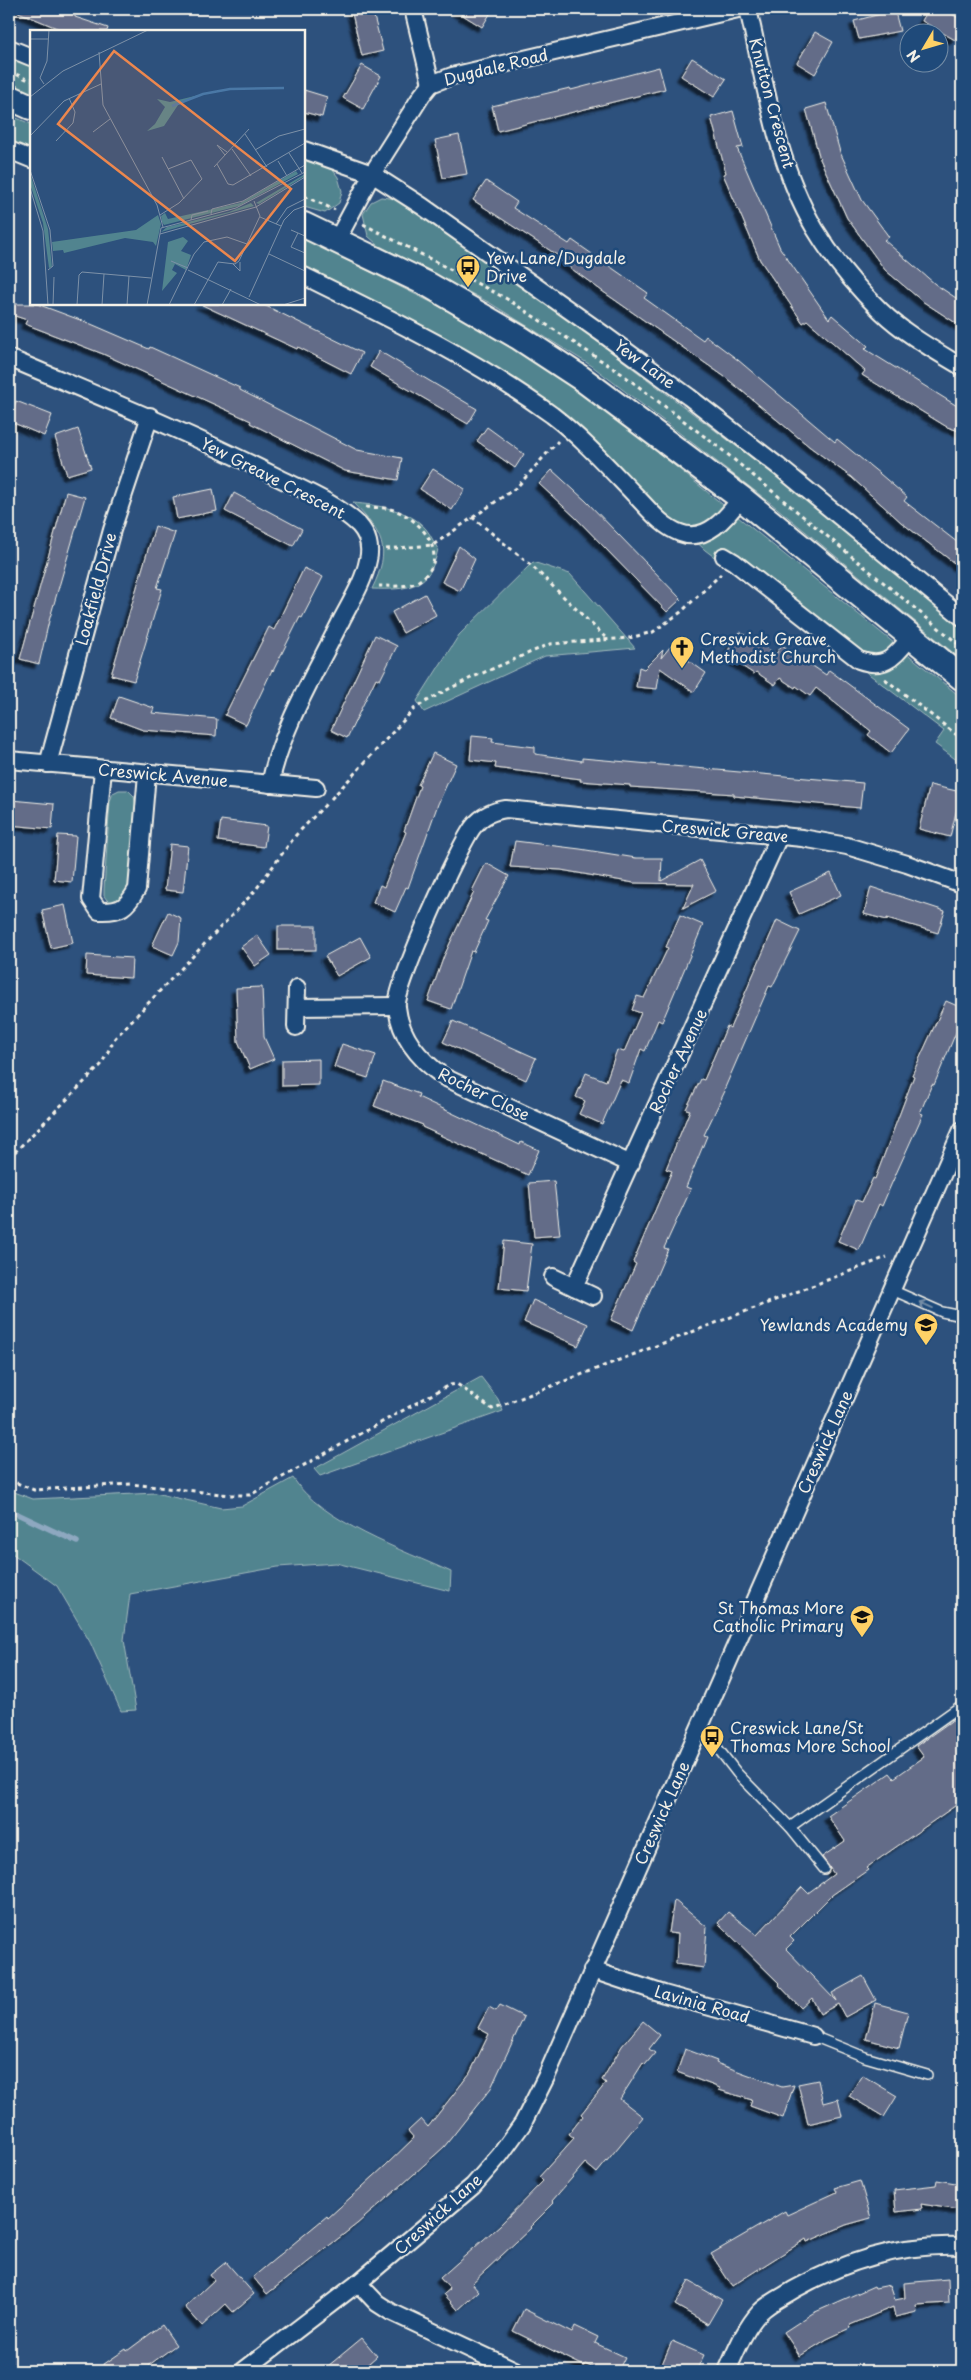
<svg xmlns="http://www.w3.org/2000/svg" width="971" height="2380" viewBox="0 0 971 2380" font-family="'Playpen Sans',sans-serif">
	<defs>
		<filter id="shadow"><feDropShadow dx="-4.5" dy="4.5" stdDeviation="1" flood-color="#0009"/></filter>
	</defs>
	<rect width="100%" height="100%" fill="#2d517d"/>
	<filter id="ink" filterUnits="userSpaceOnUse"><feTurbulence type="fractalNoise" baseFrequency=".02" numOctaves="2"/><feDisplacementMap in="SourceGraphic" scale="10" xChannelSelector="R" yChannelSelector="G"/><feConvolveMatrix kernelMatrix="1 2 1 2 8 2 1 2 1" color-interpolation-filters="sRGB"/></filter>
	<g filter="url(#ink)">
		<g fill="#51848f" stroke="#a2babc">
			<polygon points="9,55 31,64 31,95 9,85"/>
			<polygon points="9,115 31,124 31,152 9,142"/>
			<polygon points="304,158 330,166 338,177 342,191 339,203 325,213 304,207"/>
			<polygon points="381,197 398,199 558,312 773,474 962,624 962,660 772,504 592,366 490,303 378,245 368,236 363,214 371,202"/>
			<polygon points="304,239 477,325 542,366 633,432 962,698 962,764 935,744 944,731 705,550 557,411 445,337 304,269"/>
			<path d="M353,503c24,2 56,6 73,26 5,6 8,14 12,20 -8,40 -30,41 -66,40 20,-41 11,-55 -19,-86z"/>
			<polygon points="533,562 570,574 635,648 545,656 424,712 417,701 459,635"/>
			<polygon points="119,790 128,790 134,796 136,807 129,897 110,904 104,896 104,889 110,801 113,793"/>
			<polygon points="481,1377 498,1399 503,1411 320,1476 314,1469"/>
			<path d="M293,1478c27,43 112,73 158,94l-1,19 -114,-28 -58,4 -148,27 -6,46 12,70 -15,1 -31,-69 -33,-56 -48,-35v-61l24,9 122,-6 66,15 21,-2z"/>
		</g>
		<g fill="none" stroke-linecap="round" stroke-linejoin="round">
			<polyline stroke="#8ea8c0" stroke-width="5.5" points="9,1510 77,1542"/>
		</g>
		<g fill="#646c88" stroke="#f4f1e8" filter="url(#shadow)">
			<polygon points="11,9 60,9 75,15 75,17 108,28 107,31 64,31"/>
			<polygon points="351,9 372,9 383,51 362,56"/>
			<polygon points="453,9 493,9 482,27"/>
			<polygon points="928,9 943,9 962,20 962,27 955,40 922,21"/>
			<polygon points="888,12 895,12 900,31 859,39 854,21"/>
			<polygon points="815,32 833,42 815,74 797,63"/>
			<polygon points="692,58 726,79 714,97 681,76"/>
			<polygon points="362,65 381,76 363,109 343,98"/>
			<polygon points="659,67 665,89 498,131 492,106 570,88 571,90"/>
			<polygon points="304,90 327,97 322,117 304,112"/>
			<polygon points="826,103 840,152 850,174 862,200 889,237 884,240 935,284 962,302 962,327 922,301 885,270 847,218 820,159 806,109"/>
			<polygon points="733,111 743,147 737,148 780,248 829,319 832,315 868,346 865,349 962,409 962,432 947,427 862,375 865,371 807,320 803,323 760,260 723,174 726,173 711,117"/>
			<polygon points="459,135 467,174 443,178 435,140"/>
			<polygon points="486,181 517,202 513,208 569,244 572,240 648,293 644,298 703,340 706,336 738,360 835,442 837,439 880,474 907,497 904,501 962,546 962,569 902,523 851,477 810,447 725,377 602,291 558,259 560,257 473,200"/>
			<polygon points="9,304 37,304 91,324 149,349 150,347 240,388 240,390 357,450 402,458 398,480 345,471 250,423 251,421 103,354 25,324 27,320 9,314"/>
			<polygon points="200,304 262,304 362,353 351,374 298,347 297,349"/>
			<polygon points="379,351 477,409 468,424 370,367"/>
			<polygon points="16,401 52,415 44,436 9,421"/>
			<polygon points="487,427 524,454 515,468 477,441"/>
			<polygon points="78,429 91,468 67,475 55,437"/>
			<polygon points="433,469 465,489 452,510 420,489"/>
			<polygon points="552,470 586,501 681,599 667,612 575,517 539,484"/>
			<polygon points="213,489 217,511 177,519 173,497"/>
			<polygon points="66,492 85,497 49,621 39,664 20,659"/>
			<polygon points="234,493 302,529 293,546 225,511"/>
			<polygon points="155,526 175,533 157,588 162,589 134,681 111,675"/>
			<polygon points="459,546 475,559 460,591 442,582"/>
			<polygon points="304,568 323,577 302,618 300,617 273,671 272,670 246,725 225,715 269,627 274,630"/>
			<polygon points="425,594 436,615 403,633 392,612"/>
			<polygon points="740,632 776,654 782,645 826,675 829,670 909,729 891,753 868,735 871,731 816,688 810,696 796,686 795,688 780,678 775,685 756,672 754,674 725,655"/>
			<polygon points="375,635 397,646 380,680 376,678 347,738 331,730"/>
			<polygon points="670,647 706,673 694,692 660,668 657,689 636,687 639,667 644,669 663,650 661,658"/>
			<polygon points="119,696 154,708 152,713 217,719 216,736 143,730 111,718"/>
			<polygon points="472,736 493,738 492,742 535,747 535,754 582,761 582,758 863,783 860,808 734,796 734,794 630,787 630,785 580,781 581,779 495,768 496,763 470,760"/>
			<polygon points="433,753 456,764 438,804 408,888 406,887 395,912 373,902 380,885 384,887 406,832 404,831 420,786 418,785"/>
			<polygon points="930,785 961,792 950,837 919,829"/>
			<polygon points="11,800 54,804 52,829 9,825"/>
			<polygon points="221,820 267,826 264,847 218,841"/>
			<polygon points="58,835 76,836 72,882 54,880"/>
			<polygon points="515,841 580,849 636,858 662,858 661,881 700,860 716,891 683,908 694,884 634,883 561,870 510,867"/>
			<polygon points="170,844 188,846 183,892 165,890"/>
			<polygon points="486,863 509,876 485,920 488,921 474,952 471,951 451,1009 428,1001 444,956 474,892 472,891"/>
			<polygon points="831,873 841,895 799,914 789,892"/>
			<polygon points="871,887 945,911 938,933 887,918 887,920 864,914"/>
			<polygon points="65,905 73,943 51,948 42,910"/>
			<polygon points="168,912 181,918 179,942 173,955 152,946"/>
			<polygon points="680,915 703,925 662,1022 658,1020 645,1051 641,1049 629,1083 621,1080 602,1124 579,1114 585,1101 576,1097 586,1073 606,1081 617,1050 624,1052 641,1013 632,1010 637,996 644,998 668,948 666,947"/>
			<polygon points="777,920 800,931 772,987 769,986 724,1090 725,1091 704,1135 707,1136 686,1187 691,1189 664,1248 668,1249 633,1330 611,1320 636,1264 633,1262 672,1171 666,1169 690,1110 686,1109 701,1079 704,1080 727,1026 730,1028"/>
			<rect x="278" y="926" width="38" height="24"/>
			<polygon points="257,935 271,955 255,966 241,947"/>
			<polygon points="360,937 371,957 337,976 325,956"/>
			<polygon points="87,955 132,958 131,978 86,975"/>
			<polygon points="262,987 264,1037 274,1059 250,1069 238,1041 236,988"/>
			<polygon points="946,1001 962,1008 962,1018 934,1085 932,1084 920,1113 923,1114 891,1185 882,1206 879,1204 859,1250 838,1241 856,1200 862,1202 873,1178 875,1179 914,1076 912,1075"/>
			<polygon points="453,1021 536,1058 526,1080 443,1042"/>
			<polygon points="342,1044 376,1055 368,1078 334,1067"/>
			<polygon points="319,1059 319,1085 282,1086 282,1060"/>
			<polygon points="383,1081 419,1094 418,1097 520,1145 521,1142 539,1150 528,1175 422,1127 423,1125 374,1106"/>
			<polygon points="554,1181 560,1235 534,1237 529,1183"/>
			<polygon points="504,1241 532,1244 526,1291 499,1288"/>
			<polygon points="533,1300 588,1324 578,1346 524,1322"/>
			<polygon points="954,1719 962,1731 962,1801 866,1868 868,1870 832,1895 790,1937 794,1941 786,1949 836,2001 832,1993 863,1976 876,2000 845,2017 838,2004 820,2014 812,1998 801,2008 779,1985 780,1984 718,1923 728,1912 757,1935 802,1887 808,1893 834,1874 822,1857 845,1841 828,1816 890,1773 894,1778 924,1757 916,1746"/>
			<polygon points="674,1900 707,1927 704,1968 676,1964 678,1934 669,1933"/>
			<polygon points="875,2003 908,2012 899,2048 866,2039"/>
			<polygon points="500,2005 524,2017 491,2088 467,2118 444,2147 403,2184 357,2224 267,2294 253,2277 327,2216 328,2218 385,2166 414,2138 408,2131 421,2119 428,2127 470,2073 489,2034 478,2028 489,2007 496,2011"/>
			<polygon points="643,2021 660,2035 649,2049 655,2053 645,2065 643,2063 620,2099 643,2117 597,2173 585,2163 552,2201 554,2203 530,2227 531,2228 472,2283 479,2291 458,2310 444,2294 450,2289 440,2278 500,2225 543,2181 539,2177 574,2138 569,2134 583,2116 581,2114 606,2083 602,2080 622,2046"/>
			<polygon points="685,2049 717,2061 716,2063 782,2087 794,2085 783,2118 750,2106 752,2100 719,2090 720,2088 677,2072"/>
			<polygon points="862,2075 897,2096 884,2117 849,2096"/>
			<polygon points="818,2080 823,2103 838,2099 842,2116 808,2124 798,2084"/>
			<polygon points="937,2180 962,2184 959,2210 921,2204 922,2209 896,2212 894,2190 936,2185"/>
			<polygon points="860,2181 871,2218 846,2225 807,2242 806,2239 732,2286 711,2254 785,2211 787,2215 837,2192 835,2188"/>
			<polygon points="226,2262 254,2294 233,2312 226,2304 202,2326 185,2307 214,2280 210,2275"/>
			<polygon points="948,2279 949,2303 916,2305 917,2312 895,2317 893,2307 850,2325 851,2328 827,2339 800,2356 784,2332 813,2313 874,2286 875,2288 890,2285 895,2300 905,2298 904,2283"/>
			<polygon points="689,2281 722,2300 708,2324 675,2305"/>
			<polygon points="524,2309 572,2333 575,2326 598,2337 595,2343 625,2357 618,2371 600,2371 585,2364 584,2366 513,2331"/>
			<polygon points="162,2325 176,2345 141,2371 94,2371 126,2349 127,2351"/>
			<polygon points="362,2338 377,2356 360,2371 322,2371"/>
			<polygon points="672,2341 704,2355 696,2371 659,2371"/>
		</g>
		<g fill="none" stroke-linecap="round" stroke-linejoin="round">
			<defs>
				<g id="lane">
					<polyline points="892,1290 942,1312 962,1316"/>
					<polyline points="698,1730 709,1737 737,1773 790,1827 824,1869"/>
					<polyline points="790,1827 962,1705"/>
					<polyline points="813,2036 865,2057 927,2075"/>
				</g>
				<g id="street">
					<polyline points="413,9 431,84"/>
					<path d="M748,9c17,73 28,154 67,220 18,30 41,58 66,82 24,23 53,39 81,56"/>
					<polyline points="9,48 31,57"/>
					<polyline points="9,150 31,159"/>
					<polyline points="304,150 372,174 422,206 603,334 689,397 778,466 962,617"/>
					<polyline points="337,240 372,174 422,95 431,84 452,76 738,9"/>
					<path d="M304,276c85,42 171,83 248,139 30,23 56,52 82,79 14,14 27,32 46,39 26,10 47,-16 61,-35"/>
					<path d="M9,358c89,38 179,74 266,118 28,14 61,27 84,49 9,10 12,23 9,35 -4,21 -16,40 -26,59 -26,53 -60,107 -72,165"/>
					<path d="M724,556l10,6 125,98c28,10 35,-4 53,-24"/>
					<polyline points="9,760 316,788"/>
					<polyline points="48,764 112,530 150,416"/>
					<path d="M103,769l-12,130 8,12c22,1 28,-4 38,-22l10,-115"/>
					<polyline points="297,1007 396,1006"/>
					<polyline points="296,1027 297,988"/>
					<path d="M631,1164l-187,-87c-24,-17 -44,-40 -47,-70 -3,-18 63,-165 77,-181 9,-11 19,-15 32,-17l296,29 45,8 60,18 55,20"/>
					<polyline points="553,1277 593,1296"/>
					<polyline points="574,1287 780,834"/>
					<polyline points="592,1970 664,1994 813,2036"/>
					<polyline points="358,2283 377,2303 391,2312 517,2371"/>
					<polyline points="243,2371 358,2283 473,2186 500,2155 523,2123 546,2077 962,1130"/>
					<path d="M727,2371c9,-20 18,-43 33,-59 10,-10 24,-16 35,-23 52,-29 108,-46 167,-43"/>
				</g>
				<g id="secondary">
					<polyline points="9,97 31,107"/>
					<polyline points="304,225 429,285 520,338 581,378 741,498 962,678"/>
				</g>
			</defs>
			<use href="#lane" stroke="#f4f1e8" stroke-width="12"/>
			<use href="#street" stroke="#f4f1e8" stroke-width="20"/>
			<use href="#secondary" stroke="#f4f1e8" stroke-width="28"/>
			<g stroke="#f4f1e8" stroke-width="3" stroke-dasharray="4 4" stroke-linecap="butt">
				<polyline points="9,71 31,81"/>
				<polyline points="304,196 335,210"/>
				<polyline points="363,224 507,299 622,374 721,449 962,647"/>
				<polyline points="463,277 471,263"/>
				<path d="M366,507c8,1 16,0 24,2 28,6 64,47 30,71 -11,8 -28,6 -41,6"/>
				<polyline points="472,517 533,567 607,639"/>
				<polyline points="386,549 433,545 517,487 558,441"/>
				<polyline points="885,679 962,739"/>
				<polyline points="331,799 415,708 441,693 471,678 550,644 629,638 653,632 681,612 721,574"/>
				<polyline points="9,1158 101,1065 115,1038 254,892 296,835 327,803"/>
				<polyline points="9,1480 34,1490 131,1484 230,1495 250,1495 449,1385 457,1384 492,1409 887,1257"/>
			</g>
			<use href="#lane" stroke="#1f4a7a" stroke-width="9"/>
			<use href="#street" stroke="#1f4a7a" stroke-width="16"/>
			<use href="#secondary" stroke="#1f4a7a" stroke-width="24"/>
		</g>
		<defs><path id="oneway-shaft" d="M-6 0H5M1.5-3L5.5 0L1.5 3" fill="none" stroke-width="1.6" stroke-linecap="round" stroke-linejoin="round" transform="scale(1.25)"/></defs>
		<use stroke="#748da6" href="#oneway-shaft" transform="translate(926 1305) rotate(-156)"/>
	</g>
	<defs>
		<symbol id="bus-pin" viewBox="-11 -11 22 30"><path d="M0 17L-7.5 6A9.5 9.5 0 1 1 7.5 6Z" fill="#ffd166" stroke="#1f4a7a"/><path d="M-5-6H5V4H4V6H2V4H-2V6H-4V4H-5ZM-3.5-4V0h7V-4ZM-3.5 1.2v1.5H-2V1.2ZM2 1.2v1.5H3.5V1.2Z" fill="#111"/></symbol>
		<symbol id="church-pin" viewBox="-11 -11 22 30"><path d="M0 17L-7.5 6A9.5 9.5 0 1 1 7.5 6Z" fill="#ffd166" stroke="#1f4a7a"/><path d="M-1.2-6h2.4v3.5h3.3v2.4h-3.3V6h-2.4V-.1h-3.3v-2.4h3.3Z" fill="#111"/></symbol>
		<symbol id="school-pin" viewBox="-11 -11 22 30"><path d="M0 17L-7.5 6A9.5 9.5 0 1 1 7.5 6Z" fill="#ffd166" stroke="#1f4a7a"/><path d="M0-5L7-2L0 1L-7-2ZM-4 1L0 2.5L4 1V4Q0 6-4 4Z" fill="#111"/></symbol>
	</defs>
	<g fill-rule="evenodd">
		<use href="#bus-pin" x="454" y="253" width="28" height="38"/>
		<use href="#church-pin" x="668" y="634" width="28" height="38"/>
		<use href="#school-pin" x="912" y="1311" width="28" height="38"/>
		<use href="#school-pin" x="848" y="1603" width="28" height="38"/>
		<use href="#bus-pin" x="698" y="1723" width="28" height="38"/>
	</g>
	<g text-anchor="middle" stroke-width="5" stroke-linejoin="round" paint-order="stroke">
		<g font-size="16" fill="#f4f1e8" stroke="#1f4a7a">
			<text transform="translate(496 67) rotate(-14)" y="6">Dugdale Road</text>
			<text transform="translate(772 103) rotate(75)" y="6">Knutton Crescent</text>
			<text transform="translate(645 364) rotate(36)" y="6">Yew Lane</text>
			<text transform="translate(273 478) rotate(27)" y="6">Yew Greave Crescent</text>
			<text transform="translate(96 589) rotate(-75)" y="6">Loakfield Drive</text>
			<text transform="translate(163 775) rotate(5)" y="6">Creswick Avenue</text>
			<text transform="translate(725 831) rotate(5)" y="6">Creswick Greave</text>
			<text transform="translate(678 1061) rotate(-65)" y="6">Rocher Avenue</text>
			<text transform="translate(484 1094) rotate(26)" y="6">Rocher Close</text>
			<text transform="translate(825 1442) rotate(-66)" y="6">Creswick Lane</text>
			<text transform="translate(662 1813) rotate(-66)" y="6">Creswick Lane</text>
			<text transform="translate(702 2004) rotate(16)" y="6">Lavinia Road</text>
			<text transform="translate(438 2214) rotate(-42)" y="6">Creswick Lane</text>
		</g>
		<g font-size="16" fill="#f4f1e8" stroke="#1f4a7a" text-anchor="start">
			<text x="486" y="264">Yew Lane/Dugdale<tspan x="486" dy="18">Drive</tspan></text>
			<text x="700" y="645">Creswick Greave<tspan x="700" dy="18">Methodist Church</tspan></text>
			<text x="908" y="1331" text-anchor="end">Yewlands Academy</text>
			<text x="844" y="1614" text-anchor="end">St Thomas More<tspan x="844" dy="18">Catholic Primary</tspan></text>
			<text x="730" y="1734">Creswick Lane/St<tspan x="730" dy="18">Thomas More School</tspan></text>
		</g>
	</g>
	<g transform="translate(30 30)">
		<rect width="275" height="275" fill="#2d517d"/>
		<path d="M173,64l-25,11 -14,21 -17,5 8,-7 10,-17 -8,-8 13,3zM266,141l2,3 -59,32 -75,19 -2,-3 -1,-6 4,-3 3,6 72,-16zM0,143l18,56 4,38 -3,1 -6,-45 -13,-39zM275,144v2l-46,28 -3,-1zM221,173l3,3 -93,26 6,-5 62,-15zM128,185l3,9 -5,22 -3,-4 -28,-4 -61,15 -1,-3 -10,1 -1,-9 84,-12zM153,207l5,4 -7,10 10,4 -5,15 -11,-6 -3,6 5,3 -15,18 6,-49z" fill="#51848f"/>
		<path fill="none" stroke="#4a78a6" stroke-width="2.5" d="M142,76l31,-12 27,-5 54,-1"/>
		<path fill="none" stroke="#7d91a8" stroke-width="1" d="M0,9h18M69,22l4,53 54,100 6,22M14,54l-4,-6 7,-17 2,-31M0,67l33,-26 85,-41M63,102l17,-13M215,104l22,33M0,106l34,-35 37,-17M26,111l17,-18 2,-11 -6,-14M202,119l19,27M225,120l24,-14 26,-7M259,123l13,20M195,125l-8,-10 10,7M132,127l22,42M248,131l9,15M187,134l11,20 5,1 72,-42M184,137l35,-38M0,140l20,60 3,36 -5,4M0,158l13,43 5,74M181,184l1,-5 31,-8 62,-36M130,185l19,-12 23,-24 -11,-19 -23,9M230,187l21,9M161,190l1,-5 16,-4M246,194l11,-16 18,-9M261,200l14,6M268,203l-7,14 14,6M130,204l96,-27 49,-30M239,224l36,17M141,231l17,7M203,234l7,7v-9M158,240l73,35M219,267l35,-77 10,-10 11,-4M23,275l1,-28M47,275l2,-30 3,-3 69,6M72,275l2,-31M97,275l2,-29M117,275l14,-77 75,-20 69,-36M139,275l25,-51 10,-12 23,-5 20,7M164,275l24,-43 17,2 4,-3 21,-45 -6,-15M192,275l9,-16M253,275l22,-7"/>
		<path fill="#ec874e" fill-opacity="0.15" stroke="#ec874e" stroke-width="2.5" d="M84,21l177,138 -56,72 -177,-137z"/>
		<rect width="275" height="275" fill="none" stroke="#f4f1e8" stroke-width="2.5"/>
	</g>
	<rect width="971" height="2380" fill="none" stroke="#1f4a7a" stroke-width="30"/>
	<rect x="15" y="15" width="941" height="2350" fill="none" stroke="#f4f1e8" stroke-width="2" filter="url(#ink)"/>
	<g transform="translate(924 48) rotate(232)"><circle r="24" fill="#1f4a7a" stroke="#748da6"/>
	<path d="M0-4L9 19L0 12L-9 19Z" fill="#ffd166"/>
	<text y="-8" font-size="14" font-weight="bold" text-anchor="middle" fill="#f4f1e8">N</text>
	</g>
</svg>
